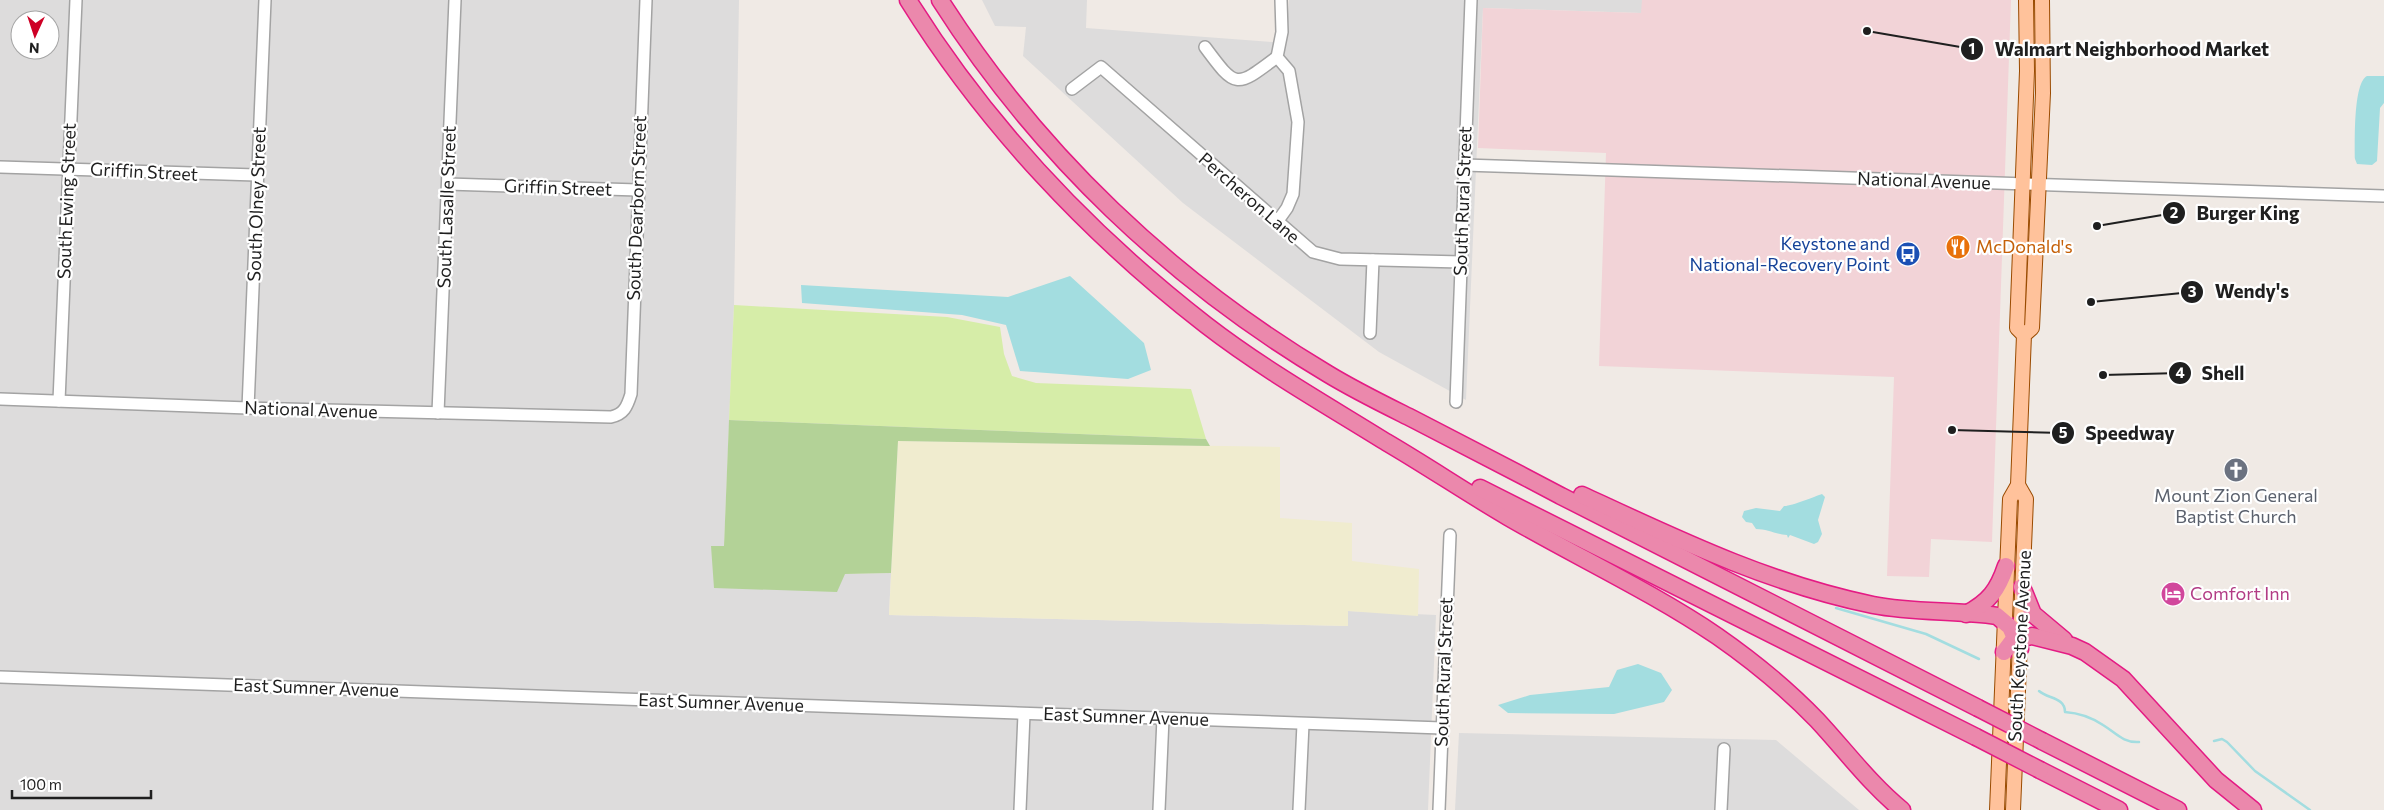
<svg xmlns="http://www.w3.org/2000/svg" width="2384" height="810" viewBox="0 0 2384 810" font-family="Commissioner,sans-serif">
	<rect width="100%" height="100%" fill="#f0eae5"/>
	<g fill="#dddcdc" fill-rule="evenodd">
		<path d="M0,0h739l-5,305 -10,241h-13l134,28 46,-1 -2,42 459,11v-15l88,4 -8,195h-1428zM20,20h30v30h-30z"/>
		<polygon points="982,0 1087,0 1086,28 1286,43 1289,0 1642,0 1642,13 1483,8 1466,400 1379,352 1183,203 1023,56 1026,27 995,26"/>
		<polygon points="1459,733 1776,740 1859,810 1455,810"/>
	</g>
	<polygon fill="#f2d3d7" points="1642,0 2011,0 1992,542 1931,539 1929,577 1887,576 1894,377 1599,366 1606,153 1478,148 1483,8 1641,13"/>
	<polygon fill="#f0eccf" points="898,441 1280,447 1280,518 1352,523 1352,561 1419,569 1418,616 1348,611 1348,626 889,615"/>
	<polygon fill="#d6eda8" points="734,305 947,317 1000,327 1004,354 1012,376 1036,383 1191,389 1206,439 729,420"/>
	<polygon fill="#b3d297" points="729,420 1206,439 1210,446 898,441 891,573 845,574 837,592 714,588 711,546 724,546"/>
	<g fill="#a3dde0">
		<path d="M2367,76h17v27l-4,5 -3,53 -5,4 -15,-1 -2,-5c0,-16 -2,-76 12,-83z"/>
		<polygon points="1070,276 1144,343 1151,370 1128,379 1020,371 1006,325 962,315 802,303 801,285 1008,297"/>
		<path d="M1822,494l3,3 -7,23 4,14 -4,8 -4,2 -24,-9 -2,3 -1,-3c-12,-1 -20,-6 -31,-6l-4,-6 -6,-1 -4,-5 2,-6 12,-3 24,3 4,-5c5,1 32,-10 38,-12z"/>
		<polygon points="1638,664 1661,673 1672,690 1664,702 1614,714 1508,713 1498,705 1530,695 1609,687 1617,670"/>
	</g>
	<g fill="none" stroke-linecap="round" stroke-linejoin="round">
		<g stroke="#a3dde0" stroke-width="2.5">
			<polyline points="1836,608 1926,634 1979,659"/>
			<path d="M2039,691c9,8 26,6 26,21 14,1 26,5 38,13 13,8 20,18 36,17"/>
			<polyline points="2214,741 2222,739 2227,742 2255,771 2310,810"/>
		</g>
		<defs>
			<g id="minor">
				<path d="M1205,47c31,42 31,41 72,10"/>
				<polyline points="1072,89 1101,67 1313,252 1340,259 1461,262"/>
				<polyline points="1464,165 2384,196"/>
				<polyline points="0,167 258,175"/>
				<polyline points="448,184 638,190"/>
				<polyline points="1277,222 1287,208 1293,194 1298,122 1289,71 1277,57 1282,32 1281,0"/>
				<polyline points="1370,333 1373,260"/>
				<path d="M0,399l248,9 363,9c13,-3 16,-10 20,-23l15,-394"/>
				<polyline points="59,401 76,0"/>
				<polyline points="1456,402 1471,0"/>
				<polyline points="248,408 265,0"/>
				<polyline points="438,413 455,0"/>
				<polyline points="0,677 1442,728"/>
				<polyline points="1020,810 1024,714"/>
				<polyline points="1159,810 1163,718"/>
				<polyline points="1299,810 1303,724"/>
				<polyline points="1439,810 1450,535"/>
				<polyline points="1721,810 1724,749"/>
			</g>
			<g id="major">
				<polyline points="2024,335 2017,328 2027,71 2026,0"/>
				<polyline points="1997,810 2010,499 2018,485 2024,335 2032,328 2043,93 2042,0"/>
				<polyline points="2013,810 2026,499 2018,485"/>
			</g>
			<g id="highway">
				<path d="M908,0c78,125 182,235 298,325 57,44 119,79 180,117 41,24 81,51 122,75 69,40 144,75 209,119 36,25 70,53 100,84 28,30 53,64 85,90"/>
				<path d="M940,0c98,154 232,281 388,374 28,17 57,31 85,45 50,26 99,51 148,77 139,71 278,142 417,212"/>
				<polyline points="1480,488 1976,737"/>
				<path d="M1582,495c95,44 188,89 291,110 41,8 83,5 124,11l13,11 10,22"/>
				<polyline points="2022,587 2033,614 2064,640"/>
				<path d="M1966,614c23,-12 32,-24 40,-48"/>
				<polyline points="2004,652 2013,640 2032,636 2072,646 2085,652 2123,679 2216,780 2253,810"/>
				<polyline points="2042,741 2178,810"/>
				<polyline points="2040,770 2119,810"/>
			</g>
		</defs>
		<use href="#minor" stroke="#a3a3a3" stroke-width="14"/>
		<use href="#major" stroke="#9a4b00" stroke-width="16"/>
		<use href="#highway" stroke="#e41b84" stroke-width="19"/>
		<use href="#minor" stroke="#fff" stroke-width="11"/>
		<use href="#major" stroke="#ffc29b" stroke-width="14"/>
		<use href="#highway" stroke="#eb88ac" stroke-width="16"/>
		<defs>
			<g id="highway-bridge">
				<polyline points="1978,708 2042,741"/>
				<polyline points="1976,737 2040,770"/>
			</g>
		</defs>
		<use href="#highway-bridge" stroke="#e41b84" stroke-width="19" stroke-linecap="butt"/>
		<use href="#highway-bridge" stroke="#eb88ac" stroke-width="16"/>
	</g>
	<defs>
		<symbol id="restaurant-disc" viewBox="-11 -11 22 22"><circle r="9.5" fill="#e8710a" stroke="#fff"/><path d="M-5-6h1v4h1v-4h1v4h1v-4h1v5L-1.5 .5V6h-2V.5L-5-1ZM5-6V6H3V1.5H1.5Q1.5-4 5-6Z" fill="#fff"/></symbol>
		<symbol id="bus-disc" viewBox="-11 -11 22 22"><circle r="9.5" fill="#1a4fb4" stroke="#fff"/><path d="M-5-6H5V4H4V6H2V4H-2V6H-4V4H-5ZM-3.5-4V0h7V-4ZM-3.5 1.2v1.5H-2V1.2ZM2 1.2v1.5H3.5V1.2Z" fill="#fff"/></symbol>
		<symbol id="church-disc" viewBox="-11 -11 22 22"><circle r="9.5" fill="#6b7280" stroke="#fff"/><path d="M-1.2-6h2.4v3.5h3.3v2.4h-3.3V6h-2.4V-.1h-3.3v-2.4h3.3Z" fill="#fff"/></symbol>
		<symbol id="hotel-disc" viewBox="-11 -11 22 22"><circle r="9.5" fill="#d1479c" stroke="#fff"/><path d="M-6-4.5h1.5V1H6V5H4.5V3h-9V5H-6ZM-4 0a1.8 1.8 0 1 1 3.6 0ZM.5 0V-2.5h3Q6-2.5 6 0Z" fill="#fff"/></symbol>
	</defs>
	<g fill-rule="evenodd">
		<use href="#restaurant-disc" x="1944" y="233" width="28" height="28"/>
		<use href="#bus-disc" x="1894" y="240" width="28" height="28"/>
		<use href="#church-disc" x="2222" y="456" width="28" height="28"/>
		<use href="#hotel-disc" x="2159" y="580" width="28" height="28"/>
	</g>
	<g text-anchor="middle" stroke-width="4.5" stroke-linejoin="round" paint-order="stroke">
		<g font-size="18" fill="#1f1f1f" stroke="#fff">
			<text transform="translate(144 172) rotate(3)" y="6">Griffin Street</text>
			<text transform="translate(1924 181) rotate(2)" y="6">National Avenue</text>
			<text transform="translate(558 188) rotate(2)" y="6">Griffin Street</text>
			<text transform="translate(1249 198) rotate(41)" y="6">Percheron Lane</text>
			<text transform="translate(67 201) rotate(-88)" y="6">South Ewing Street</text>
			<text transform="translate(1463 201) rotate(-88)" y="6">South Rural Street</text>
			<text transform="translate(257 204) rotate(-88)" y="6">South Olney Street</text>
			<text transform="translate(447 207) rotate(-88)" y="6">South Lasalle Street</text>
			<text transform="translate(637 208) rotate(-88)" y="6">South Dearborn Street</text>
			<text transform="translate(311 410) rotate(2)" y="6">National Avenue</text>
			<text transform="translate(2020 646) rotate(-87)" y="6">South Keystone Avenue</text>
			<text transform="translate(1444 672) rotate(-88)" y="6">South Rural Street</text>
			<text transform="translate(316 688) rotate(2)" y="6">East Sumner Avenue</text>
			<text transform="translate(721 703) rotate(2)" y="6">East Sumner Avenue</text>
			<text transform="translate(1126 717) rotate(2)" y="6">East Sumner Avenue</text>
		</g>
		<g font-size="18" fill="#164399" stroke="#fff" text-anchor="end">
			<text x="1890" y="250">Keystone and<tspan x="1890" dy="21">National-Recovery Point</tspan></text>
		</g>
		<g font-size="18" fill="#c56008" stroke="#fff" text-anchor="start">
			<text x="1976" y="253">McDonald's</text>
		</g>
		<g font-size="18" fill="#5b616d" stroke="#fff">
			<text x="2236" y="502">Mount Zion General<tspan x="2236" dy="21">Baptist Church</tspan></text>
		</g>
		<g font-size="18" fill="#b23c85" stroke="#fff" text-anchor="start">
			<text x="2190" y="600">Comfort Inn</text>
		</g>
	</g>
	<path fill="none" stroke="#1f1f1f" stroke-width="2" d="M1867 31L1972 49M2097 226L2174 213M2091 302L2192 292M2103 375L2180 373M1952 430L2063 433"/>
	<g fill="#1f1f1f" stroke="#fff" stroke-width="2">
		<circle cx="1867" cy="31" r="5"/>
		<circle cx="2097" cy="226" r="5"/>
		<circle cx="2091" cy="302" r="5"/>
		<circle cx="2103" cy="375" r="5"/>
		<circle cx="1952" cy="430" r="5"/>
		<circle cx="1972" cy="49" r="12"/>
		<circle cx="2174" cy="213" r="12"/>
		<circle cx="2192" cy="292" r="12"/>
		<circle cx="2180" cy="373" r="12"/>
		<circle cx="2063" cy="433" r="12"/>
	</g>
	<g font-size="15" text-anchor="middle" font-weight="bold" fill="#fff">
		<text x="1972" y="54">1</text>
		<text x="2174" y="218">2</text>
		<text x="2192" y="297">3</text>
		<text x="2180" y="378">4</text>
		<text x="2063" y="438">5</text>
	</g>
	<g font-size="19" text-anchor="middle" font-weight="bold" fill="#1f1f1f" stroke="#fff" stroke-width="4.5" stroke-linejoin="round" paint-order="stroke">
		<text x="2132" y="56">Walmart Neighborhood Market</text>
		<text x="2248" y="220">Burger King</text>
		<text x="2252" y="298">Wendy's</text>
		<text x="2223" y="380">Shell</text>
		<text x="2130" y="440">Speedway</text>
	</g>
	<g transform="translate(35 35) rotate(183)"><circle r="24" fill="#ffffff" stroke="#a5a5a5"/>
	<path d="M0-4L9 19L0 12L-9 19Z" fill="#ce0025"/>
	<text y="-8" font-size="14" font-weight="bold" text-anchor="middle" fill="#1f1f1f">N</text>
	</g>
	<path d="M12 790v8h139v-8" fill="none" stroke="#1f1f1f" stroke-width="2.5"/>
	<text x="20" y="790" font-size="15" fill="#1f1f1f" stroke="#ffffff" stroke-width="4" paint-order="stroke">100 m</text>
</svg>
